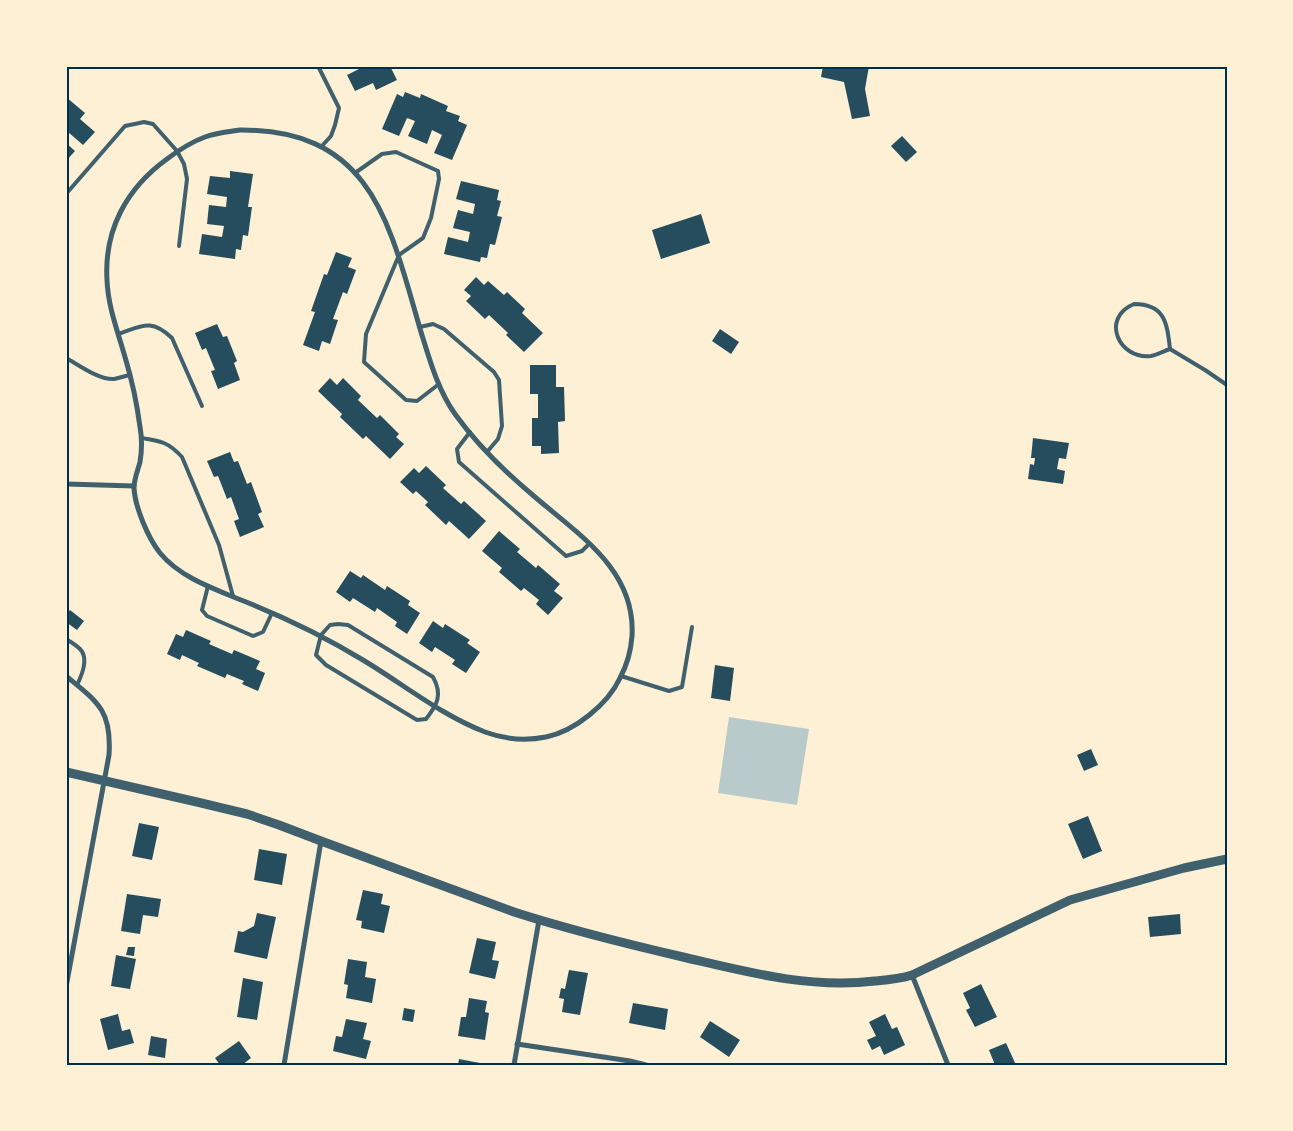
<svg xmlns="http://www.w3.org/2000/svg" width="1293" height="1131" viewBox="0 0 1293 1131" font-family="'Space Grotesk',sans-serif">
	<rect width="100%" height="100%" fill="#fdf0d5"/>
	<polygon fill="#b9caca" points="729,717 809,729 797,805 718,793"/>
	<g fill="#264d5e">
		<polygon points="365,66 390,66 397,80 376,90 373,83 355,91 347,75"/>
		<polygon points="823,66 869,66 865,89 870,116 852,119 844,82 821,77"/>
		<polygon points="405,92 420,98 421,94 448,106 446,111 460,116 458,121 467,125 452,160 434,153 442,135 432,130 427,144 408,136 415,121 407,118 399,136 382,129 397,94 403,97"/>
		<polygon points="66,97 85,113 80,119 95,132 83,145 68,132 66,134"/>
		<polygon points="902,136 917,152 906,162 891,146"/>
		<polygon points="66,143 75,151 66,161"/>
		<polygon points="230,171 253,174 248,207 252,207 248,236 243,235 241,250 236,249 235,259 199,254 202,234 222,237 224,226 207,224 209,205 226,207 227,197 207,194 210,176 230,178"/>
		<polygon points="461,181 499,190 497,200 501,201 497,216 502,217 495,245 490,244 487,258 481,257 480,262 444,254 448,237 468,242 470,232 453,228 458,210 473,214 475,204 456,199"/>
		<polygon points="701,214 710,243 661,259 652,230"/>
		<polygon points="336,252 352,258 348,267 356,270 347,294 343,292 333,319 338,320 330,344 322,341 319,351 303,345 315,312 311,311 324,274 327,275"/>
		<polygon points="476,277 484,285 488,281 504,295 507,292 525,309 522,313 543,333 524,352 506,335 508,333 489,315 485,319 466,301 471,296 464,290"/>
		<polygon points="217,324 223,337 227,336 237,361 234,363 240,380 218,389 211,371 215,370 206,348 202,350 195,333"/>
		<polygon points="720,329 739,342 731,354 712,341"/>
		<polygon points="530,365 556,365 556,387 564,387 565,421 558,422 559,453 541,454 541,446 532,446 532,418 538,418 538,394 530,394"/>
		<polygon points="330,378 337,385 343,378 361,396 358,400 377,418 380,415 399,434 396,437 404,444 390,459 366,436 363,439 340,417 342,414 318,391"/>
		<polygon points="1033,438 1069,443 1066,459 1059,458 1057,469 1065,471 1063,484 1028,479 1030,464 1034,465 1035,458 1031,458"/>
		<polygon points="230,452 234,462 238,461 247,484 251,482 262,512 258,514 264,527 240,537 234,521 239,519 231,497 227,499 218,476 214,477 207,461"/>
		<polygon points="426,466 446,485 443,488 461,504 464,501 486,521 469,539 449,521 446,525 425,505 428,502 416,491 413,494 400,482 414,468 419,473"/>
		<polygon points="499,531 520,549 517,552 536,568 538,565 560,584 554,591 563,598 548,615 536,604 539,600 524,588 521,591 499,572 502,568 482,551"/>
		<polygon points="350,571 361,578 363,575 385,590 387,586 410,601 408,605 420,613 407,634 395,626 397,622 377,608 375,612 353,598 350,602 336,592"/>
		<polygon points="70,610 84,621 77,630 66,622 66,615"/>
		<polygon points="433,621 443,628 445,624 470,640 467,643 480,652 466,673 452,664 455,660 435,647 432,652 419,643"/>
		<polygon points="186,630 211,641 209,644 232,654 234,650 260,661 256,669 265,673 258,691 242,684 244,681 227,674 225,678 197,666 199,663 182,655 180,660 167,654 176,634 183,637"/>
		<polygon points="715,665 734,668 730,701 711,698"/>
		<polygon points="1091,749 1098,765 1084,771 1077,755"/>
		<polygon points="1088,816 1102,851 1083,859 1068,824"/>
		<polygon points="139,823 159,827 152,860 132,856"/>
		<polygon points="259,849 287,854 282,885 254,880"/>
		<polygon points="363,890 383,894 381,904 390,906 384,933 361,928 362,921 356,920"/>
		<polygon points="127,894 161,899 158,917 143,915 140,934 121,931"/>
		<polygon points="257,913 276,917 267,959 234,952 238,931 243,932 254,926"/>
		<polygon points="1180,914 1181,934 1150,937 1148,917"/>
		<polygon points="477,938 496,942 492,960 499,961 495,979 469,973"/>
		<polygon points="128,947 135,947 134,956 126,955"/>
		<polygon points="116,955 136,959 130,989 111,986"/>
		<polygon points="348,959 367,962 365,977 376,979 372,1003 346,998 348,985 344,984"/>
		<polygon points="569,970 588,973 580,1015 562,1012 564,999 559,998 561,988 565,989"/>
		<polygon points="243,978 263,982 257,1020 237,1017"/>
		<polygon points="981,984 997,1017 975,1027 966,1010 970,1008 963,993"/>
		<polygon points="469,998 487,1001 485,1012 489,1013 485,1040 458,1036 461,1017 466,1017"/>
		<polygon points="633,1003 668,1009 665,1030 629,1023"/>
		<polygon points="404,1008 415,1010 413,1022 402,1020"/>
		<polygon points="118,1014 122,1031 130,1029 134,1043 108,1050 100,1019"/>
		<polygon points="885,1014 892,1029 897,1027 905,1045 884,1055 880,1046 872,1050 867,1040 876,1036 869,1022"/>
		<polygon points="346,1019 367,1023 363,1039 371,1041 366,1059 333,1051 336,1036 342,1037"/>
		<polygon points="710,1021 740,1040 729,1057 700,1037"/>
		<polygon points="151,1036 167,1039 165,1058 148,1055"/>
		<polygon points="239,1041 251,1058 242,1065 220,1065 215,1058"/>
		<polygon points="1006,1043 1016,1065 995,1065 989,1050"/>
		<polygon points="459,1059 480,1063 480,1065 458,1065"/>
	</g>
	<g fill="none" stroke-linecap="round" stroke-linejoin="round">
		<g stroke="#3f606c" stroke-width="4">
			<polyline points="318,66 339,108 335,125 331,136 321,147"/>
			<polyline points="355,173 382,154 396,152 438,171 439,179 431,218 423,238 399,255 366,334 364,362 406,400 417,401 439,384"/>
			<polyline points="66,194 125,126 144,122 153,124 177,151 184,164 187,179 179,246"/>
			<path d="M1134,304c31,0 33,19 36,45 -6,2 -13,6 -19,7 -32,4 -51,-38 -17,-52z"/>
			<polyline points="420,327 433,324 444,329 494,372 499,380 502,426 498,439 487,452"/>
			<path d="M118,334c24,-8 33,-16 54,4l30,68"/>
			<polyline points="1170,349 1205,370 1227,385"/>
			<path d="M66,358c13,7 33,22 48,21 5,-1 11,-3 16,-4"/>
			<polyline points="470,432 457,449 459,462 566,556 582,551 589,544"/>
			<path d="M141,438c20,3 27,4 41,19l37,88 14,51"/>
			<polyline points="208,586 202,610 207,616 253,636 263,632 272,613"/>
			<path d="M338,624l10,1 85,52c10,18 4,28 -7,42l-9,1 -91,-55 -10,-10 5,-20 9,-10z"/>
			<path d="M66,639c5,3 10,6 14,10 9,9 2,26 -3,36"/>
			<polyline points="621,676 669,691 682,687 692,627"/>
		</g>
		<g stroke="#3f606c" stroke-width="5">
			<path d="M240,130c134,-1 150,97 181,202 9,29 17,58 34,82 23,32 50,58 80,83 44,38 101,73 97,139 -1,14 -5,29 -12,42 -12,26 -45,53 -74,59 -20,4 -42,2 -61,-5 -44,-17 -82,-48 -122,-72 -41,-25 -83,-45 -127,-62 -27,-11 -57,-22 -76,-45 -12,-15 -25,-46 -26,-65 0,-9 4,-18 6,-26 2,-12 2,-24 0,-35 -3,-23 -8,-47 -15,-70 -7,-25 -17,-50 -18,-77 -3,-51 20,-92 60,-121 12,-9 24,-17 38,-22 11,-4 23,-5 35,-7z"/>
			<polyline points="66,484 134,486"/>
			<path d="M66,676c32,26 46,35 43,79l-43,232"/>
			<polyline points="912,975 948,1065"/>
			<polyline points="517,1044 630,1061 646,1065"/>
			<polyline points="284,1065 321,841"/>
			<polyline points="514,1065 539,920"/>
		</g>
		<path stroke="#3f606c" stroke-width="9" d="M66,772l131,30 50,12 32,11 42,16 193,71c56,18 113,32 169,45 64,15 126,32 192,24 12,-1 25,-2 37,-6l158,-75 114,-32 43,-9"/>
	</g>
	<rect width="1293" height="1131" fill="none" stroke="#fdf0d5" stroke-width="135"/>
	<rect x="68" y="68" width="1158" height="996" fill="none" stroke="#003049" stroke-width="2"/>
</svg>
